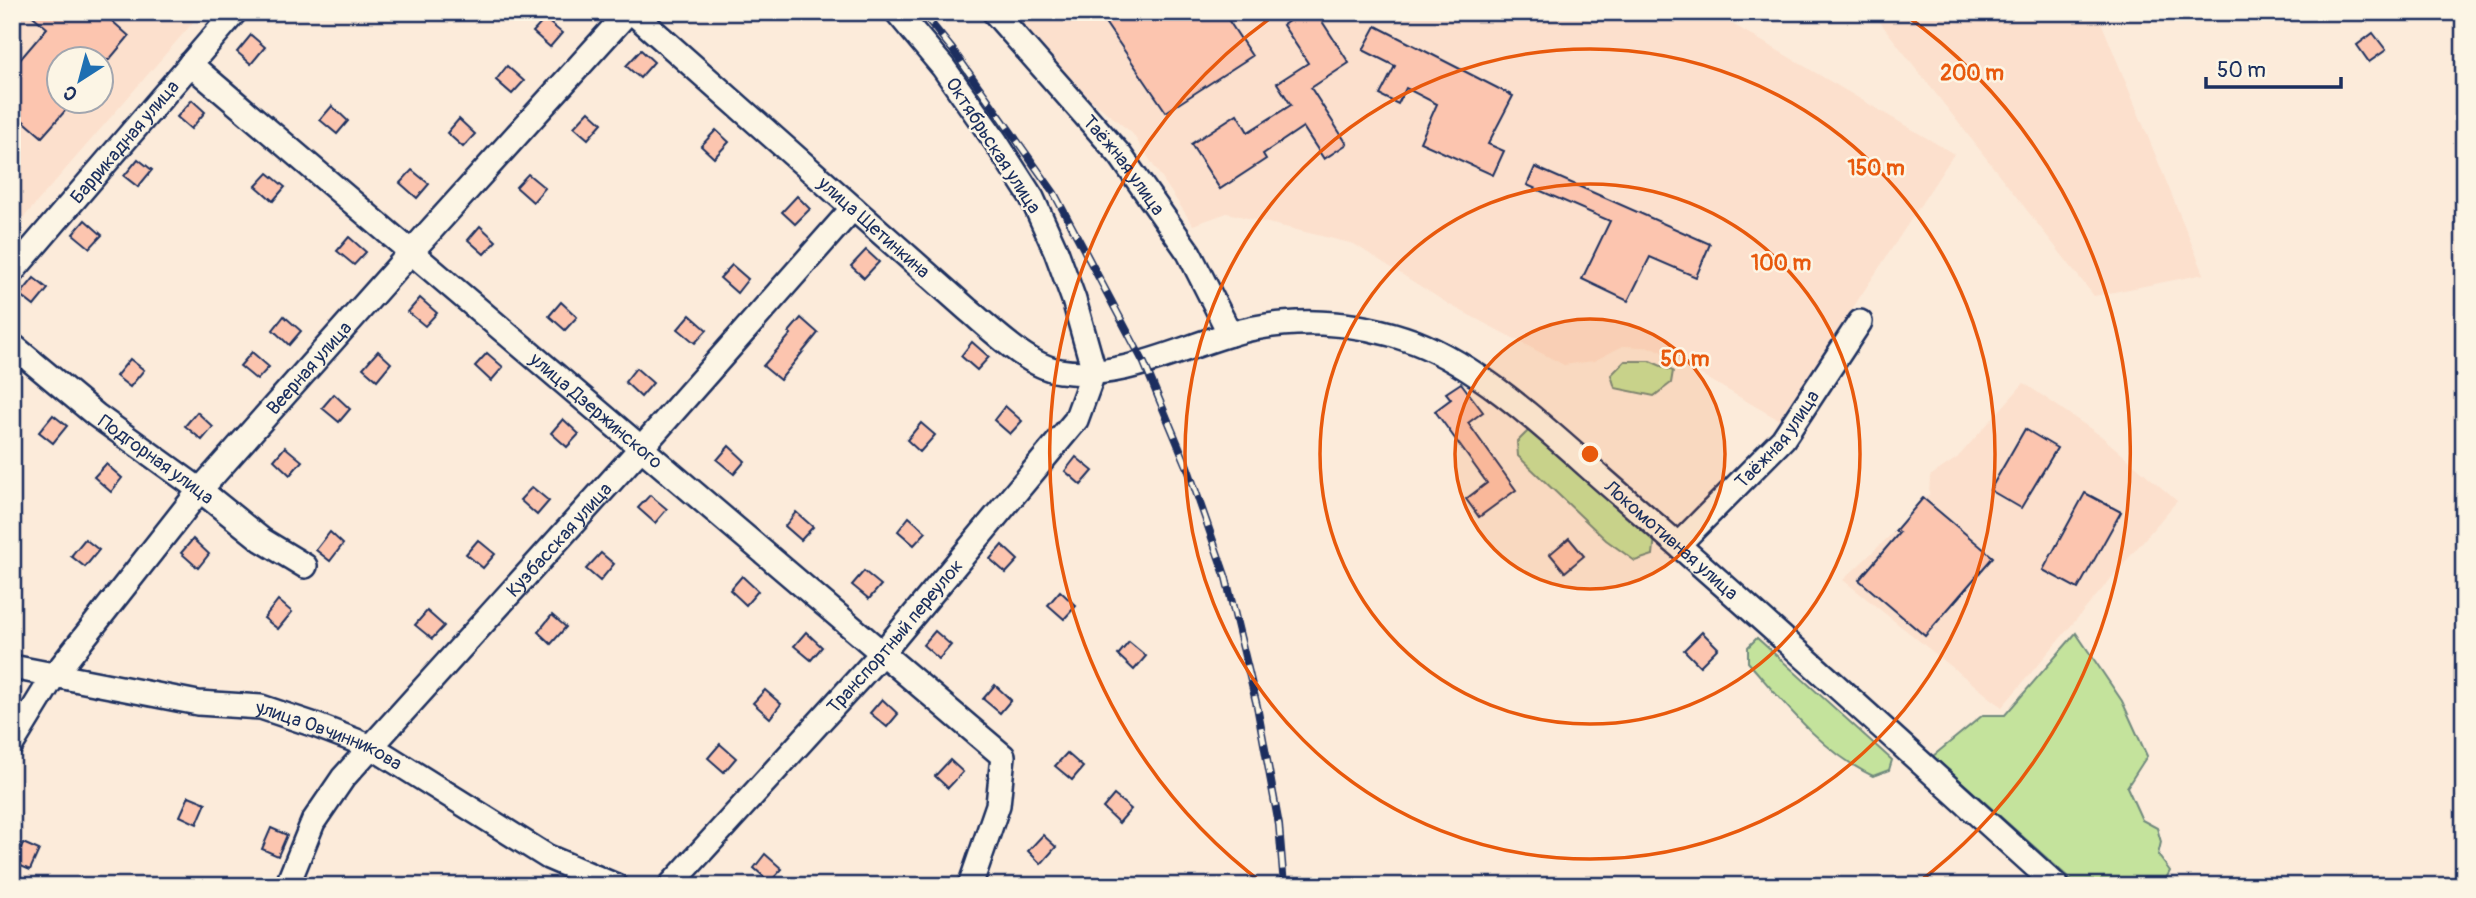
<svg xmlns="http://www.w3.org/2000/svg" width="2476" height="898" viewBox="0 0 2476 898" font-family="Pangolin,sans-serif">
	<rect width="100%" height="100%" fill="#fcebda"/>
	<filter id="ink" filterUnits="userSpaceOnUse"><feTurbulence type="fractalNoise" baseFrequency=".0143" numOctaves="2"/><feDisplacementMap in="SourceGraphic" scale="14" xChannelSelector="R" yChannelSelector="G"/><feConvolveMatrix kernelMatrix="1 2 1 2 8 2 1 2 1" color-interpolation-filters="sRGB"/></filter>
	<g filter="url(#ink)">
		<g fill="#fce0cd" fill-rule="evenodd">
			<path d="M12,12h190l-190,219zM60,60h42v42h-42z"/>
			<polygon points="1013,12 1712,12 1954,154 1779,420 1655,348 1623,346 1594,361 1564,365 1450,305 1354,244 1227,213 1193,225 1132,133 1075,87"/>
			<polygon points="1872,12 2097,12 2204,274 2094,296"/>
			<polygon points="2024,383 2101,436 2177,501 2002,707 1843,580 1895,531 1923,498 1929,495 1930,476 1957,458"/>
		</g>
		<g fill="#c4e39c" stroke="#70897d" stroke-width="2">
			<polygon points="1625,361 1650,361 1673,371 1671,383 1654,396 1615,388 1611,375"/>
			<polygon points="1536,423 1656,526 1653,555 1635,561 1606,540 1518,456 1517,442"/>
			<polygon points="2076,633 2122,701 2147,756 2127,787 2142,820 2157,828 2161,842 2158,855 2170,871 2162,886 2078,886 1933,756 1983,715 2005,715"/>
			<path d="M1757,638l135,122 -3,10 -16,6c-51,-24 -89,-73 -125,-114v-15z"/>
		</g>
		<g fill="#fcc5af" stroke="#1b2f5e" stroke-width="2">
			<polygon points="28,12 102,12 129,36 109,60 60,60 60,102 73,102 42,137 12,111 12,69 47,28"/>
			<polygon points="1098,12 1223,12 1252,56 1166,112"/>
			<polygon points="1302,12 1316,12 1349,63 1311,88 1347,144 1324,159 1303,127 1263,154 1266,159 1220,189 1191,144 1237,114 1248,132 1291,105 1277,83 1308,63 1283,25"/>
			<polygon points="545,19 562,33 550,47 533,32"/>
			<polygon points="1376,26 1513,96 1488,144 1504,151 1493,175 1420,142 1437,104 1406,88 1398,104 1380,95 1395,66 1363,50"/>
			<polygon points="2373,33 2386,50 2369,62 2357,45"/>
			<polygon points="251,35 265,47 251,64 237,52"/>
			<polygon points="641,50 654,62 640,78 626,66"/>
			<polygon points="507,66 524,81 512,94 496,80"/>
			<polygon points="192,100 205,112 191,129 177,117"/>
			<polygon points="332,106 348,121 337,134 320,120"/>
			<polygon points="589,111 602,123 588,139 574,127"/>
			<polygon points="459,119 475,134 463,147 447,133"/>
			<polygon points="716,130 729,142 714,158 701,146"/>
			<polygon points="138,159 152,170 138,187 124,176"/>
			<polygon points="1535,167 1710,244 1696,277 1650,257 1628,301 1582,279 1610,221 1527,185"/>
			<polygon points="412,170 429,184 417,198 400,183"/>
			<polygon points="268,173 285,187 273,201 256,186"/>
			<polygon points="528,174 545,188 533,202 516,187"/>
			<polygon points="797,196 810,209 795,224 782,212"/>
			<polygon points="85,220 102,235 90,248 73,234"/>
			<polygon points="480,226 496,241 484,254 468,240"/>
			<polygon points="349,237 366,252 354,265 337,251"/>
			<polygon points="866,250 879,262 864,278 851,266"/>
			<polygon points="732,265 748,279 737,293 720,278"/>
			<polygon points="34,278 48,289 34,306 20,295"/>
			<polygon points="420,298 437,313 425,326 408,312"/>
			<polygon points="561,302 577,317 565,330 549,316"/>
			<polygon points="690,315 707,330 695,343 678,329"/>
			<polygon points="284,316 301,331 289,345 273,330"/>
			<polygon points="801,318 818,333 780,380 763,366 791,334 789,332"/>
			<polygon points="972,342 989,357 977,370 961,356"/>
			<polygon points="378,351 391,363 377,380 363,368"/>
			<polygon points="252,352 269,367 257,380 240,366"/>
			<polygon points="487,353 503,367 491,381 475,366"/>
			<polygon points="130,359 144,370 130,387 116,376"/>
			<polygon points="636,368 653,383 641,397 625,382"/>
			<polygon points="1461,383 1483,412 1468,423 1516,490 1479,517 1466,499 1487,483 1435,411 1451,399 1446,393"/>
			<polygon points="334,394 350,409 339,422 322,408"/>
			<polygon points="1005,406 1022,421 1010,434 994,420"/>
			<polygon points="197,412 213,427 202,440 185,426"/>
			<polygon points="53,415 67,426 53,443 39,432"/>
			<polygon points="563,419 579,434 567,447 551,433"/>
			<polygon points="921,423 935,435 920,452 907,440"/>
			<polygon points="2025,429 2057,448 2021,508 1990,490"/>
			<polygon points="729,446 745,461 734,474 717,460"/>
			<polygon points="285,447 302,461 290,475 274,460"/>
			<polygon points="1076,457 1093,471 1081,485 1065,471"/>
			<polygon points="106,464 122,478 111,492 94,477"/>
			<polygon points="532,487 549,501 537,515 520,500"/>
			<polygon points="2085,493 2121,512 2078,589 2043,570"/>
			<polygon points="650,495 667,509 655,523 638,508"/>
			<polygon points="1923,498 1993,557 1925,636 1859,580 1899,533 1895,531"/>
			<polygon points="796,512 813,527 801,540 785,526"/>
			<polygon points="909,517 926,532 914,545 898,531"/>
			<polygon points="330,532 343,544 330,561 316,550"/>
			<polygon points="1569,538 1584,556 1565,572 1550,554"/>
			<polygon points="85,539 99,550 85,567 71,556"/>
			<polygon points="193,539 209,554 198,568 181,553"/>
			<polygon points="478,540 495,554 483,568 466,554"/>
			<polygon points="1002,545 1018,560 1006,573 990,559"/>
			<polygon points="601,553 614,564 600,581 586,569"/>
			<polygon points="864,571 881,585 869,599 852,585"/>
			<polygon points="742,576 758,591 746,605 730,590"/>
			<polygon points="1060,591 1076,606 1064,619 1048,605"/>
			<polygon points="278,600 292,612 278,629 264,618"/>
			<polygon points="427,611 444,626 432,639 415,625"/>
			<polygon points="552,615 566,627 551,644 538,632"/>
			<polygon points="935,631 951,645 939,659 923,645"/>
			<polygon points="806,632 822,647 811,660 794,646"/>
			<polygon points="1702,632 1718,648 1700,666 1684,650"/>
			<polygon points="1129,642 1146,656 1134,670 1118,655"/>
			<polygon points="995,685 1011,700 1000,713 983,699"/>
			<polygon points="765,690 781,704 770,718 753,703"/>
			<polygon points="882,699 898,714 887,727 870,713"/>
			<polygon points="720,744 736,758 724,772 708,758"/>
			<polygon points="1067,753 1083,767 1072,780 1055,766"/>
			<polygon points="950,760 963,772 948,788 935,776"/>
			<polygon points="1114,795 1131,809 1119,823 1103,808"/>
			<polygon points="189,796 206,803 197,824 180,816"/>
			<polygon points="271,828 287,835 278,856 262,849"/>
			<polygon points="1043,835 1056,847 1041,864 1028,851"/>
			<polygon points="23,843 39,850 30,870 14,863"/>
			<polygon points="765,854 782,869 770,882 754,868"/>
		</g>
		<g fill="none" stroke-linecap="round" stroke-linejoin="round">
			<defs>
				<g id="minor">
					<path id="s1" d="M632,12l335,297c24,20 62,58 93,62 57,9 114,-20 167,-36 61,-19 129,-15 188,7 75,29 147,103 207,154 147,127 290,259 435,390"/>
					<path id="s2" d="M994,12l126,143 69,98 41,81"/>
					<path id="s3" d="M190,64l813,692 -5,49 -28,81"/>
					<path id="s4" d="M12,272l223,-260"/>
					<path id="s5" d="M12,345l84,70 104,75 62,50 43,26"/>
					<path id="s6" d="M1679,544l104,-105 77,-117"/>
					<path id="s7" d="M12,667l186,36 63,4 54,18 57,22 176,110 68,29"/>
					<path id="s8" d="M12,744l41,-67 147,-187 212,-239 216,-239"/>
					<path id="s9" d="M287,886l26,-64 30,-44 299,-331 211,-239"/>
					<path id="s10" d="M670,886l213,-234 193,-232 18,-49 -20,-71 -18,-49 -24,-53 -36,-56 -53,-75 -46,-55"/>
				</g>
			</defs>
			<use href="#minor" stroke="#1b2f5e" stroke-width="28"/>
			<use href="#minor" stroke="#fcf5e5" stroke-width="23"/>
			<defs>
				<polyline id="rail" points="922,12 952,49 1054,193 1144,363 1187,466 1226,578 1257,706 1279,825 1284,886"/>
			</defs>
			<use href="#rail" stroke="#1b2f5e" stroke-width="8"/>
			<use href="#rail" stroke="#fcf5e5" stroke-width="5" stroke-dasharray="16" stroke-linecap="butt"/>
		</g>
	</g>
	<circle cx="1590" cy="454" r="135" fill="#e8590c" fill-opacity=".12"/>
	<g fill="none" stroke="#e8590c" stroke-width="3.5">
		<circle cx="1590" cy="454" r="135"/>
		<circle cx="1590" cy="454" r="270"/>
		<circle cx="1590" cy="454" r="405"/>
		<path d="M1265 885A540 540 0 0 1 1276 14M1904 14A540 540 0 0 1 1915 885"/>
	</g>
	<g text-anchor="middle" stroke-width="5" stroke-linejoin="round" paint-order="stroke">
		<g font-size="19" fill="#1b2f5e" stroke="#fcf5e5">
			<text dy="7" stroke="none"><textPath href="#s4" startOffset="172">Баррикадная улица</textPath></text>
			<text transform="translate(994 145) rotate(57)" y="7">Октябрьская улица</text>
			<text dy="7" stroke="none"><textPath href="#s2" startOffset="201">Таёжная улица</textPath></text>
			<text dy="7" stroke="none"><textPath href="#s1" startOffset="324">улица Щетинкина</textPath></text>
			<text dy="7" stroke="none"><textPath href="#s8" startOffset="480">Веерная улица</textPath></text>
			<text dy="7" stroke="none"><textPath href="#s3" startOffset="534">улица Дзержинского</textPath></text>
			<text dy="7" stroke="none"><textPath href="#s6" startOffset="144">Таёжная улица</textPath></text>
			<text dy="7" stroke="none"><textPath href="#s5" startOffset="184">Подгорная улица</textPath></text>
			<text dy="7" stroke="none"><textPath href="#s1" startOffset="1250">Локомотивная улица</textPath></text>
			<text dy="7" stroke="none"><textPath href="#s9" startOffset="444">Кузбасская улица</textPath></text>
			<text dy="7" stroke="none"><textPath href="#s10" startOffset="336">Транспортный переулок</textPath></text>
			<text dy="7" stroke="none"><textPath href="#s7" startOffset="326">улица Овчинникова</textPath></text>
		</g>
	</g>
	<circle cx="1590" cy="454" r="10" fill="#e8590c" stroke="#fcf5e5" stroke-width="3.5"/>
	<g font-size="21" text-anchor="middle" font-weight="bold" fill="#e8590c" stroke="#fcf5e5" stroke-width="5" stroke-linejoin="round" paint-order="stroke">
		<text x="1972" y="80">200 m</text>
		<text x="1876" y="175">150 m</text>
		<text x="1781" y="270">100 m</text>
		<text x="1685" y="366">50 m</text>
	</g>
	<rect width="2476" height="898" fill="none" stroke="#fcf5e5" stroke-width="42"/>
	<rect x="21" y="21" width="2434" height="856" fill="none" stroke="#1b2f5e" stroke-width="2.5" filter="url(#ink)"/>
	<g transform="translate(80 80) rotate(216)"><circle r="33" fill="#fcf5e5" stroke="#a2a6af" stroke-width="2"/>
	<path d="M0-5L12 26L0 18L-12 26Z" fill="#1f6fb2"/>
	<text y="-10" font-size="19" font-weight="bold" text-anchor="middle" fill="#1b2f5e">С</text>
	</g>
	<path d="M2206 77v10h135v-10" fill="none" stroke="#1b2f5e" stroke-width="3.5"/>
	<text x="2217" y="77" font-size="21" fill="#1b2f5e" stroke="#fcf5e5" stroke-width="5" paint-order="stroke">50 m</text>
</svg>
